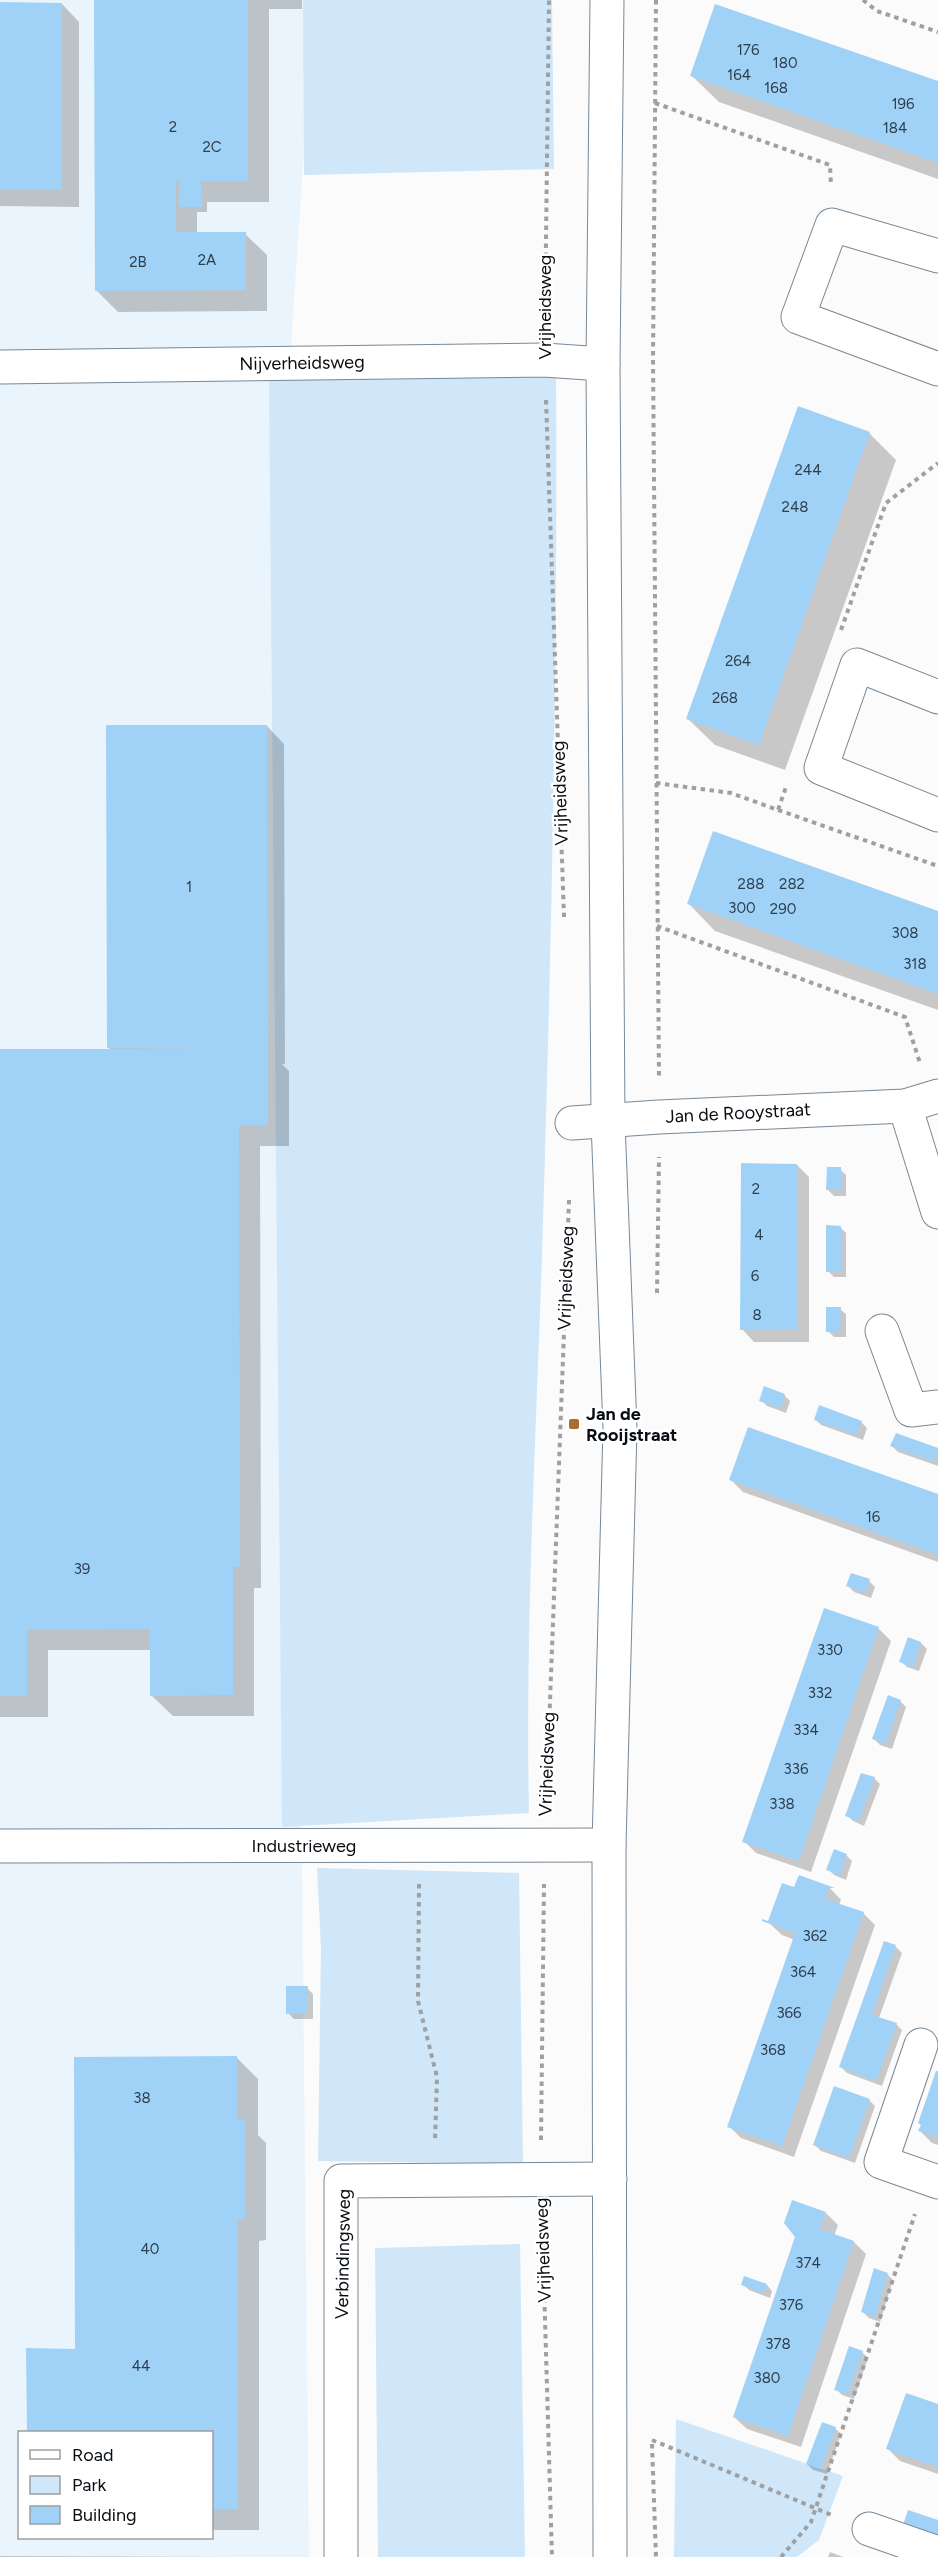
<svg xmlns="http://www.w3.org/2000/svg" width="938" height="2557" viewBox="0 0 938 2557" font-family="Figtree,sans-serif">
	<rect width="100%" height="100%" fill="#fbfbfb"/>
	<path fill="#eaf4fc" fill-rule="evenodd" d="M0,0h314l-27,405 22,2152h-309zM20,2432h192v106h-192z"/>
	<g fill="#cfe7f9">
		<polygon points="303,0 552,0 554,169 304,175"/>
		<path d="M556,369c2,295 -5,591 -14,886 -6,186 -17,372 -13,558l-247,14 -13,-1450z"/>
		<polygon points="317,1868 519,1873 523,2164 318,2161 321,1948"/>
		<polygon points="520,2244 525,2557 378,2557 375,2248"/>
		<polygon points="676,2419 843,2476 819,2540 797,2557 674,2557"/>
	</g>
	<g fill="#0003">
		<polygon points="96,0 302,0 302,9 269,9 269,202 207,202 207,212 197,212 197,234 245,234 267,255 267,311 118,312 96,290"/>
		<polygon points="0,4 62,4 79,22 79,207 0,206"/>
		<polygon points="692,76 938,83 938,179 719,102"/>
		<polygon points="869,433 896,460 785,770 715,745 688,719"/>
		<polygon points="267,726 284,744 285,1064 282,1064 289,1071 289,1146 260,1146 261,1588 254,1588 254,1716 173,1716 151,1695 151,1650 48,1650 48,1717 0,1717 0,1051 111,1050 108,1047"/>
		<polygon points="689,904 938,913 938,1010 715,931"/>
		<polygon points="797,1165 809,1177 809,1342 754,1342 742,1329"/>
		<polygon points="840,1169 846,1175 846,1196 834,1196 828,1190"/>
		<polygon points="840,1227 846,1233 846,1277 834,1277 828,1271"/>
		<polygon points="840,1309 846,1314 846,1337 834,1337 828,1331"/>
		<polygon points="784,1395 790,1401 786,1413 767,1406 761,1400"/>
		<polygon points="815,1419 861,1422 867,1428 863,1440 821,1425"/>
		<polygon points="897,1434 938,1449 938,1466 898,1452 892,1446"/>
		<polygon points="731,1480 938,1496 938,1562 743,1492"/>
		<polygon points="869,1581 875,1587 871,1598 854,1592 848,1586"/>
		<polygon points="878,1628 891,1641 811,1872 756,1853 744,1841"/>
		<polygon points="909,1639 921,1643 927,1649 919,1671 907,1667 901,1661"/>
		<polygon points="900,1701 906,1707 892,1749 880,1745 874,1739"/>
		<polygon points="874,1778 880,1784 864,1826 853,1821 847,1815"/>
		<polygon points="846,1855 852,1861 846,1880 834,1875 828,1869"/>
		<polygon points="829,1887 841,1900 839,1905 863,1913 875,1925 794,2157 741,2138 729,2126 795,1940 782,1935 769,1923 795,1889"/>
		<polygon points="885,1943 896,1947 902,1953 879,2018 896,2024 902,2030 882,2086 847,2073 841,2067"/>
		<polygon points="307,1988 313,1994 313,2019 294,2019 288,2013"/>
		<polygon points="237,2058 258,2079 258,2135 266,2143 266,2240 259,2241 259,2530 212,2530 212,2432 28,2432 28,2350 77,2350"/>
		<polygon points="937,2072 938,2073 938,2145 932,2143 920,2131"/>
		<polygon points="869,2100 875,2106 855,2163 821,2151 815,2145"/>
		<polygon points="826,2213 838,2225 834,2236 854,2242 866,2254 801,2447 747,2429 734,2417"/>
		<polygon points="887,2274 893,2280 880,2322 869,2318 863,2312"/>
		<polygon points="743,2284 767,2285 772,2291 770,2298 749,2290"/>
		<polygon points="862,2352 868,2358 854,2399 842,2395 836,2389"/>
		<polygon points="938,2406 938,2474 900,2461 888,2449"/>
		<polygon points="835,2428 841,2434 827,2474 813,2470 807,2464"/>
		<polygon points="830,2552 843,2557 828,2557"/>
		<polygon points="0,2556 240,2557 0,2557"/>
	</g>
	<g fill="#a0d2f8">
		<polygon points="94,0 248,0 248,181 201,181 202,207 179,207 179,181 176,182 176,232 246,232 246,290 95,291"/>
		<polygon points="0,2 62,3 62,190 0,190"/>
		<polygon points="715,4 938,81 938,163 690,76"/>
		<polygon points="798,406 870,432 759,745 686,719"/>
		<polygon points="106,725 267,725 268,1125 239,1125 240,1567 233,1567 233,1695 150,1696 150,1629 27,1630 27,1696 0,1696 0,1049 232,1049 107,1048"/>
		<polygon points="713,831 938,911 938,994 687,904"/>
		<polygon points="741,1163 797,1164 797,1330 740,1330"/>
		<polygon points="827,1167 841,1167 841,1190 826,1190"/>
		<polygon points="826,1225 841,1226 841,1272 826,1272"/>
		<polygon points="826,1307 841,1307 840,1332 826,1332"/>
		<polygon points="764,1386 785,1394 780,1408 759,1401"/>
		<polygon points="819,1405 862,1421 857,1435 814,1420"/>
		<polygon points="748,1427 938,1494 938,1555 729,1480"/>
		<polygon points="896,1433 938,1448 934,1462 890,1446"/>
		<polygon points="851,1573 870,1579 865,1593 846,1586"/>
		<polygon points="824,1608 879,1627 799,1861 742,1842"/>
		<polygon points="908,1637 921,1642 913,1667 899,1662"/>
		<polygon points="888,1695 901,1700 886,1744 872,1739"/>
		<polygon points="861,1773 875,1777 859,1821 845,1816"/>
		<polygon points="834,1849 847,1854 840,1875 826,1870"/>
		<polygon points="799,1875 835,1888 829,1888 825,1899 864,1912 782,2146 727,2127 795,1933 762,1921 762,1919 768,1921 782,1883 794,1887"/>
		<polygon points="884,1941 896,1945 872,2015 897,2023 876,2081 839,2067"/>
		<polygon points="286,1986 308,1986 307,2013 286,2014"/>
		<polygon points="237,2056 237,2120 245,2120 245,2219 238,2220 238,2509 212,2509 212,2432 27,2432 26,2348 75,2349 74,2057"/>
		<polygon points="936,2071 938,2071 937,2137 918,2131 921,2125 918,2123"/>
		<polygon points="834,2086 870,2099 849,2158 813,2145"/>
		<polygon points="792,2200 826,2212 820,2229 854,2241 788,2436 733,2417 795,2237 784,2223"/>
		<polygon points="874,2268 888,2273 875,2317 861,2312"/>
		<polygon points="744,2276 767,2284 764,2293 741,2285"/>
		<polygon points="849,2346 863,2351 848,2394 834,2390"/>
		<polygon points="906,2393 938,2404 938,2467 886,2449"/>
		<polygon points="822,2422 836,2427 821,2469 806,2464"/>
		<polygon points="908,2510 938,2520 938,2538 903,2525"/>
	</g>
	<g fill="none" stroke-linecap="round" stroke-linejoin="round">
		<defs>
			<g id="minor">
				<polyline points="607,0 603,364 608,1122 620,1428 609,1845 610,2557"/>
				<polyline points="938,256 832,225 798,317 938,369"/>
				<polyline points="0,367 544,360 603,364"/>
				<polyline points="938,697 857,665 821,768 938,815"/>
				<polyline points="905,1106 938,1212"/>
				<polyline points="572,1123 659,1117 905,1106 938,1096"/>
				<polyline points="882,1331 911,1410 938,1407"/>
				<polyline points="0,1846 609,1845"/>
				<polyline points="921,2045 881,2162 938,2182"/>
				<polyline points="869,2529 938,2553"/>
				<polyline points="341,2557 341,2181 610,2179"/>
			</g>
		</defs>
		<use href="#minor" stroke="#778896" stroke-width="35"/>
		<g stroke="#9ea0a2" stroke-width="4" stroke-dasharray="4.5 4.5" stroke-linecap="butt">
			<polyline points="656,0 653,359 659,1077"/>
			<polyline points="863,0 877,11 938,32"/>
			<polyline points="655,103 830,165 831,186"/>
			<polyline points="545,320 549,0"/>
			<polyline points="546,400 564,917"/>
			<polyline points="841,630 886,503 938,463"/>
			<polyline points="656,783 731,793 778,810 786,787"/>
			<polyline points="778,810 938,866"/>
			<polyline points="657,926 905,1017 920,1063"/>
			<polyline points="657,1293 659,1157"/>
			<polyline points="546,1807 569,1200"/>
			<polyline points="419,1884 418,2001 437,2077 435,2141"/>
			<polyline points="541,2140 544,1884"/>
			<polyline points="542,2217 552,2557"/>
			<polyline points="652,2440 834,2516"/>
			<polyline points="652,2444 656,2557"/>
			<polyline points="781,2557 811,2522 915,2214"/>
		</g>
		<use href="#minor" stroke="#fff" stroke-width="33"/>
	</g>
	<rect fill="#ab6c32" stroke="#fff" stroke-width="2" x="568" y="1418" width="12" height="12" rx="3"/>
	<g text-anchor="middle" stroke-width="5" stroke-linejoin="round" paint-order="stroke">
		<g font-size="15" fill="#2d3e4c">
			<text x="748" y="55">176</text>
			<text x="785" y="68">180</text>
			<text x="739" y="80">164</text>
			<text x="776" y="93">168</text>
			<text x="903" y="109">196</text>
			<text x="173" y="132">2</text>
			<text x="895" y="133">184</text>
			<text x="212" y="152">2C</text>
			<text x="207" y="265">2A</text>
			<text x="138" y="267">2B</text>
			<text x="808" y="475">244</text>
			<text x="795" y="512">248</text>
			<text x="738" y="666">264</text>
			<text x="725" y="703">268</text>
			<text x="751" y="889">288</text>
			<text x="792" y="889">282</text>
			<text x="189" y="892">1</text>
			<text x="742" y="913">300</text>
			<text x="783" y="914">290</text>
			<text x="905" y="938">308</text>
			<text x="915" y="969">318</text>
			<text x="756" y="1194">2</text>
			<text x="759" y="1240">4</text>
			<text x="755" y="1281">6</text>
			<text x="757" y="1320">8</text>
			<text x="873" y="1522">16</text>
			<text x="82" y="1574">39</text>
			<text x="830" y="1655">330</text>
			<text x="820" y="1698">332</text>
			<text x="806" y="1735">334</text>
			<text x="796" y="1774">336</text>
			<text x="782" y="1809">338</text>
			<text x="815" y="1941">362</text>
			<text x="803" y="1977">364</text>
			<text x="789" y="2018">366</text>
			<text x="773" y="2055">368</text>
			<text x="142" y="2103">38</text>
			<text x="150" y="2254">40</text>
			<text x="808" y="2268">374</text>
			<text x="791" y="2310">376</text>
			<text x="778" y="2349">378</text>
			<text x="141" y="2371">44</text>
			<text x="767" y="2383">380</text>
		</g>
		<g font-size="18" fill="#070d12" stroke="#fff">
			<text transform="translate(545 307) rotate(-90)" y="6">Vrijheidsweg</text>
			<text transform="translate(302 363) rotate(-1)" y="6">Nijverheidsweg</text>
			<text transform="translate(560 793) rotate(-92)" y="6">Vrijheidsweg</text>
			<text transform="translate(738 1113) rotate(-3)" y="6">Jan de Rooystraat</text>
			<text transform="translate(566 1278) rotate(-88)" y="6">Vrijheidsweg</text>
			<text transform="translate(547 1764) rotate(-88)" y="6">Vrijheidsweg</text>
			<text x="304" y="1852">Industrieweg</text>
			<text transform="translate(543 2250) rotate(-92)" y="6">Vrijheidsweg</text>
			<text transform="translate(343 2254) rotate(-89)" y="6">Verbindingsweg</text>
		</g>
		<g font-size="18" font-weight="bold" fill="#070d12" stroke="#fff" text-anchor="start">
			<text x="586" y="1420">Jan de<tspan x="586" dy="21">Rooijstraat</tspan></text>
		</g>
	</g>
	<rect x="18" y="2431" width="195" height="108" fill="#ffffff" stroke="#9c9ea0" stroke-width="1.5"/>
	<rect x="30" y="2450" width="30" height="9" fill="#ffffff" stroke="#9c9ea0" stroke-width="1.5"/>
	<text x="72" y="2461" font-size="18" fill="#070d12">Road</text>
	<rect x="30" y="2476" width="30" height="18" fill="#cfe7f9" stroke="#9c9ea0" stroke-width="1.5"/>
	<text x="72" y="2491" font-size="18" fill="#070d12">Park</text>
	<rect x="30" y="2506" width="30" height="18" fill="#a0d2f8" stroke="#9c9ea0" stroke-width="1.5"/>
	<text x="72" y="2521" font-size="18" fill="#070d12">Building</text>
</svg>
